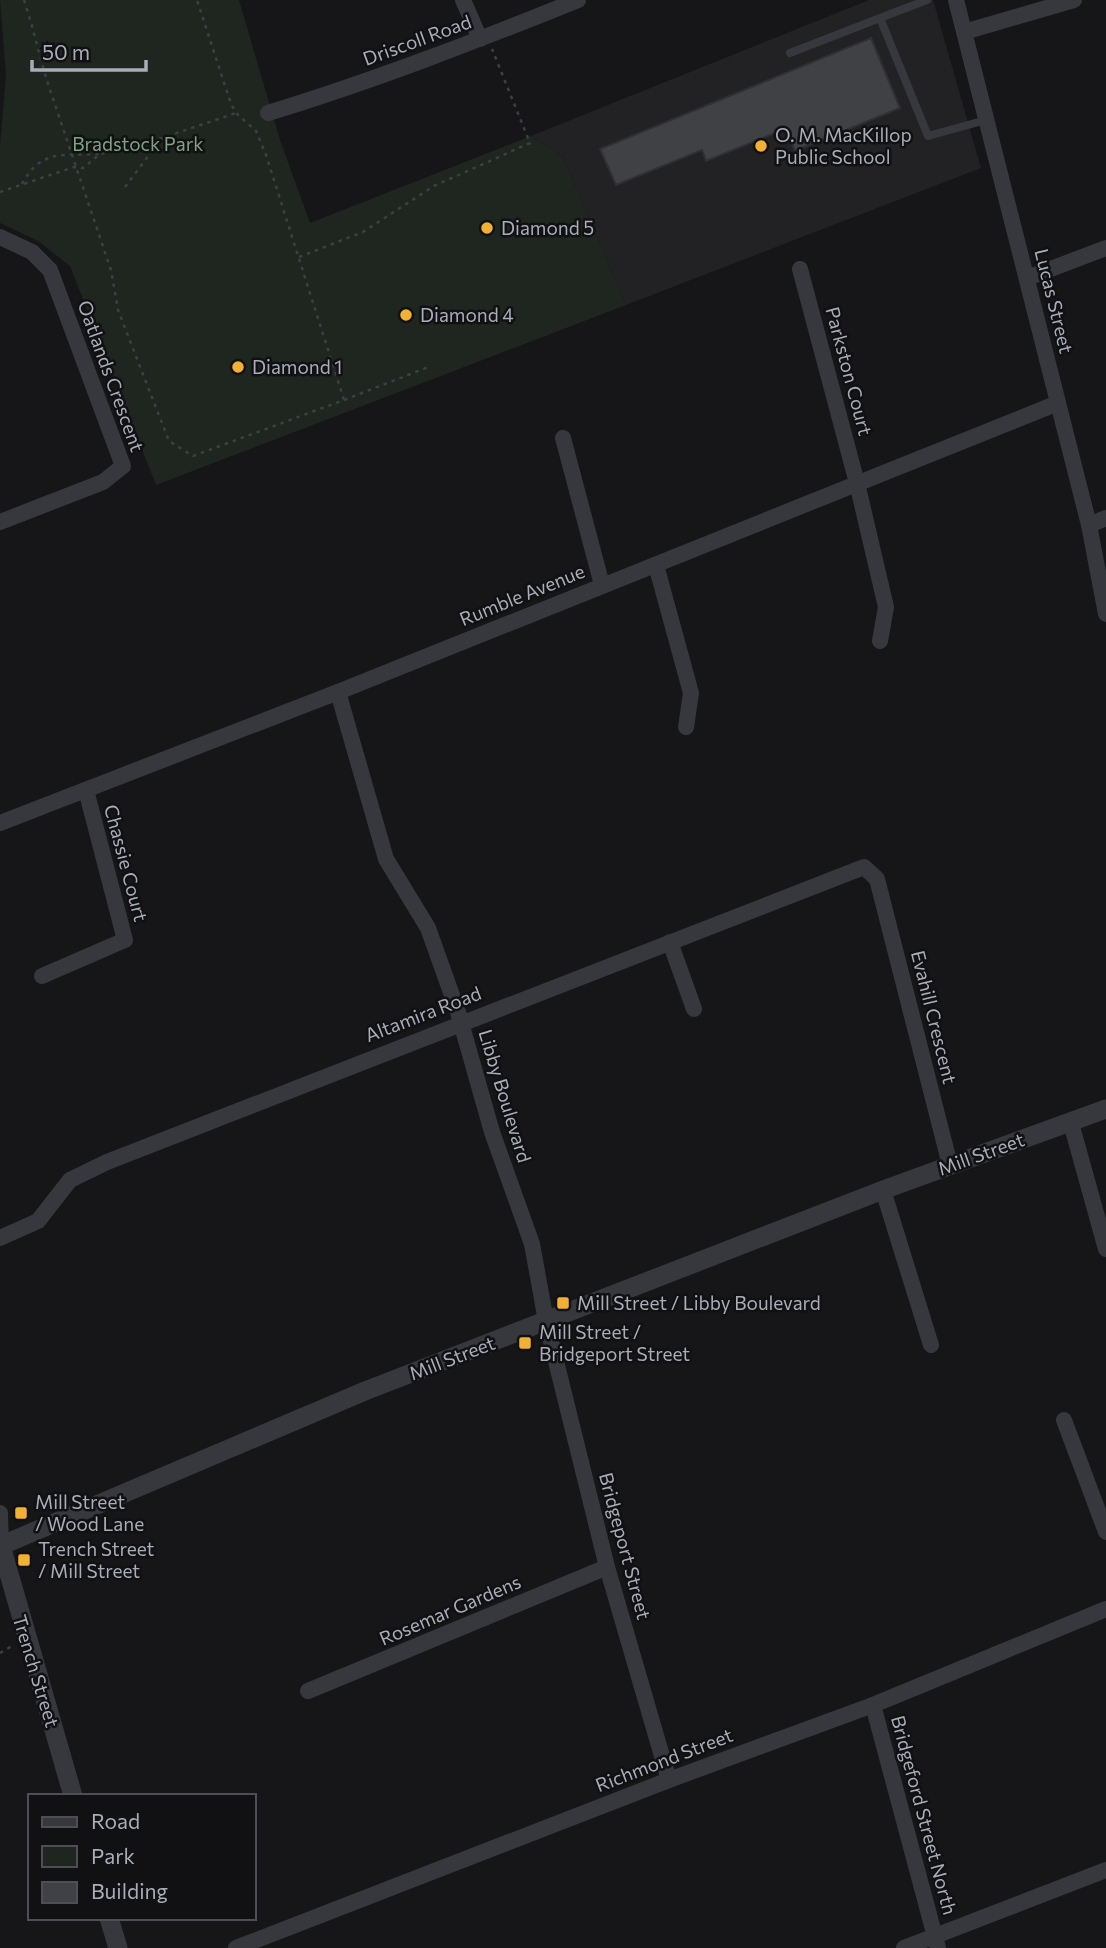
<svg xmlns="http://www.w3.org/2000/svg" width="1106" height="1948" viewBox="0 0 1106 1948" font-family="Commissioner,sans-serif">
	<rect width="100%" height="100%" fill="#161618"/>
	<polygon fill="#222225" points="869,0 933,0 981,168 626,305 563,157 531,136"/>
	<polygon fill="#1e261f" points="0,0 239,0 280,140 310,223 531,136 563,157 626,305 156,485 70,266 38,241 0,223 0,147 6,74"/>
	<polygon fill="#404145" stroke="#303034" stroke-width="2" points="871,38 900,108 795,151 785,129 706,161 702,150 616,185 600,149"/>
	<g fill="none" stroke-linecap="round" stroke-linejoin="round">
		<g stroke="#3d3f44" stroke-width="2.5" stroke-dasharray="3.5 5" stroke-linecap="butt">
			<path d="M24,0c10,30 16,60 26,90l61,180 7,40 51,131 24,15 151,-56 -78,-245 -10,-24 -20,-18 -5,-9 -34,-104"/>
			<path d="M22,184c19,-36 43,-28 78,-30"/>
			<polyline points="125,187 161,139"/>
			<polyline points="0,192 74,167 83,168 100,154 162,138 236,113"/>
			<polyline points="299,257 363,232 434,186 530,143 492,49"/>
			<polyline points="344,400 431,366"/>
			<polyline points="0,1653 12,1646"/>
		</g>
		<g stroke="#37383d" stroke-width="8">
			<polyline points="927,0 880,18 928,136 986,120"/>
			<polyline points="790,53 880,18"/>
		</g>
		<g stroke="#37383d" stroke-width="16">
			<polyline points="463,0 480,39"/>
			<polyline points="956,0 1089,525 1106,614"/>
			<polyline points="964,32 1074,0"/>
			<path d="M268,113c105,-32 208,-72 310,-113"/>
			<polyline points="0,237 32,252 50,270 123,466 103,482 0,522"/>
			<polyline points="800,269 857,483 886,607 880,641"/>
			<polyline points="1027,278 1106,248"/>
			<polyline points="563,438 602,585"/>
			<polyline points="1089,525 1106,518"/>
			<polyline points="656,565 691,693 686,727"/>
			<polyline points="338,692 386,859 428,928 458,1012 492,1132 532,1244 546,1321 607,1567 669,1780"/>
			<polyline points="0,823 338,692 1058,403"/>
			<polyline points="670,942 694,1009"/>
			<polyline points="42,976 125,940 86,790"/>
			<polyline points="1071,1123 1106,1249"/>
			<polyline points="883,1190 931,1345"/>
			<polyline points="0,1238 38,1221 70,1180 107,1162 864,867 877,879 950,1165"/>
			<polyline points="1064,1420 1106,1532"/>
			<polyline points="0,1513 1,1546"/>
			<polyline points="308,1691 607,1567"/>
			<polyline points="873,1705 938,1948"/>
			<polyline points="236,1948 669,1780 873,1705 1106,1609"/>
			<polyline points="904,1948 1106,1870"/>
		</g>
		<g stroke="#37383d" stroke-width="19">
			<polyline points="0,1546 365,1391 883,1190 1106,1109"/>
			<polyline points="1,1546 73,1796"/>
			<polyline points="109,1918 118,1948"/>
		</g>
	</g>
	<g fill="#f2b134" stroke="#111113" stroke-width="2.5">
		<circle cx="761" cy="146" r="7"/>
		<circle cx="487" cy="228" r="7"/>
		<circle cx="406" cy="315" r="7"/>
		<circle cx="238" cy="367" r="7"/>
		<rect x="556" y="1296" width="14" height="14" rx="3.5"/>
		<rect x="518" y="1336" width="14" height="14" rx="3.5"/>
		<rect x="14" y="1506" width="14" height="14" rx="3.5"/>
		<rect x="17" y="1553" width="14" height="14" rx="3.5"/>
	</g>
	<g text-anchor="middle" stroke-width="5" stroke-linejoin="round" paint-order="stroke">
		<g font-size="19" fill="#a8adb8" stroke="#111113">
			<text transform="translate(417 40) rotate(-20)" y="7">Driscoll Road</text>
			<text transform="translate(1054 301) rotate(76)" y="7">Lucas Street</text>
			<text transform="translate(849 371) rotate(75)" y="7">Parkston Court</text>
			<text transform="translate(111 376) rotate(70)" y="7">Oatlands Crescent</text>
			<text transform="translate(522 595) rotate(-22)" y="7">Rumble Avenue</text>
			<text transform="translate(126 863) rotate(75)" y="7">Chassie Court</text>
			<text transform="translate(423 1014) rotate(-21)" y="7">Altamira Road</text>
			<text transform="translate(934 1017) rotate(76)" y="7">Evahill Crescent</text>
			<text transform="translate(505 1096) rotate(73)" y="7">Libby Boulevard</text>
			<text transform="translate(981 1154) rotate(-20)" y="7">Mill Street</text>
			<text transform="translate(452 1358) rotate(-21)" y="7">Mill Street</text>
			<text transform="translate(625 1546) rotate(75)" y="7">Bridgeport Street</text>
			<text transform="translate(450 1610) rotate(-23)" y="7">Rosemar Gardens</text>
			<text transform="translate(36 1671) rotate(73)" y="7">Trench Street</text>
			<text transform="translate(664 1760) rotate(-21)" y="7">Richmond Street</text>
			<text transform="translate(924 1815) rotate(75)" y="7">Bridgeford Street North</text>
		</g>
		<g font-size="19" fill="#a8adb8" stroke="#111113" text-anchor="start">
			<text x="775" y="142">O. M. MacKillop<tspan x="775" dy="22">Public School</tspan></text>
			<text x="501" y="235">Diamond 5</text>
			<text x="420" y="322">Diamond 4</text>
			<text x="252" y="374">Diamond 1</text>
			<text x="577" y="1310">Mill Street / Libby Boulevard</text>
			<text x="539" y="1339">Mill Street /<tspan x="539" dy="22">Bridgeport Street</tspan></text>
			<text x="35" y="1509">Mill Street<tspan x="35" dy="22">/ Wood Lane</tspan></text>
			<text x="38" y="1556">Trench Street<tspan x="38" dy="22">/ Mill Street</tspan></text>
		</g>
		<g font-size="19" fill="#7fa381" stroke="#111113">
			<text x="138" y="151">Bradstock Park</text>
		</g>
	</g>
	<rect x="28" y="1794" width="228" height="126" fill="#111113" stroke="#4d4f55" stroke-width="2"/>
	<rect x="42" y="1817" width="35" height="10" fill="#37383d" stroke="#4d4f55" stroke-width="2"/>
	<text x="91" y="1829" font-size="21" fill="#a8adb8">Road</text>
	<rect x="42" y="1846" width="35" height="21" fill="#1e261f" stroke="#4d4f55" stroke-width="2"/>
	<text x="91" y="1864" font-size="21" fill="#a8adb8">Park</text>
	<rect x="42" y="1882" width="35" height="21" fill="#404145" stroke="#4d4f55" stroke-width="2"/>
	<text x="91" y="1899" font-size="21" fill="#a8adb8">Building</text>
	<path d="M32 60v10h114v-10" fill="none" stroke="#a8adb8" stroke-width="3.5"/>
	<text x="42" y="60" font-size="21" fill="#a8adb8" stroke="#111113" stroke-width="5" paint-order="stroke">50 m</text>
</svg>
